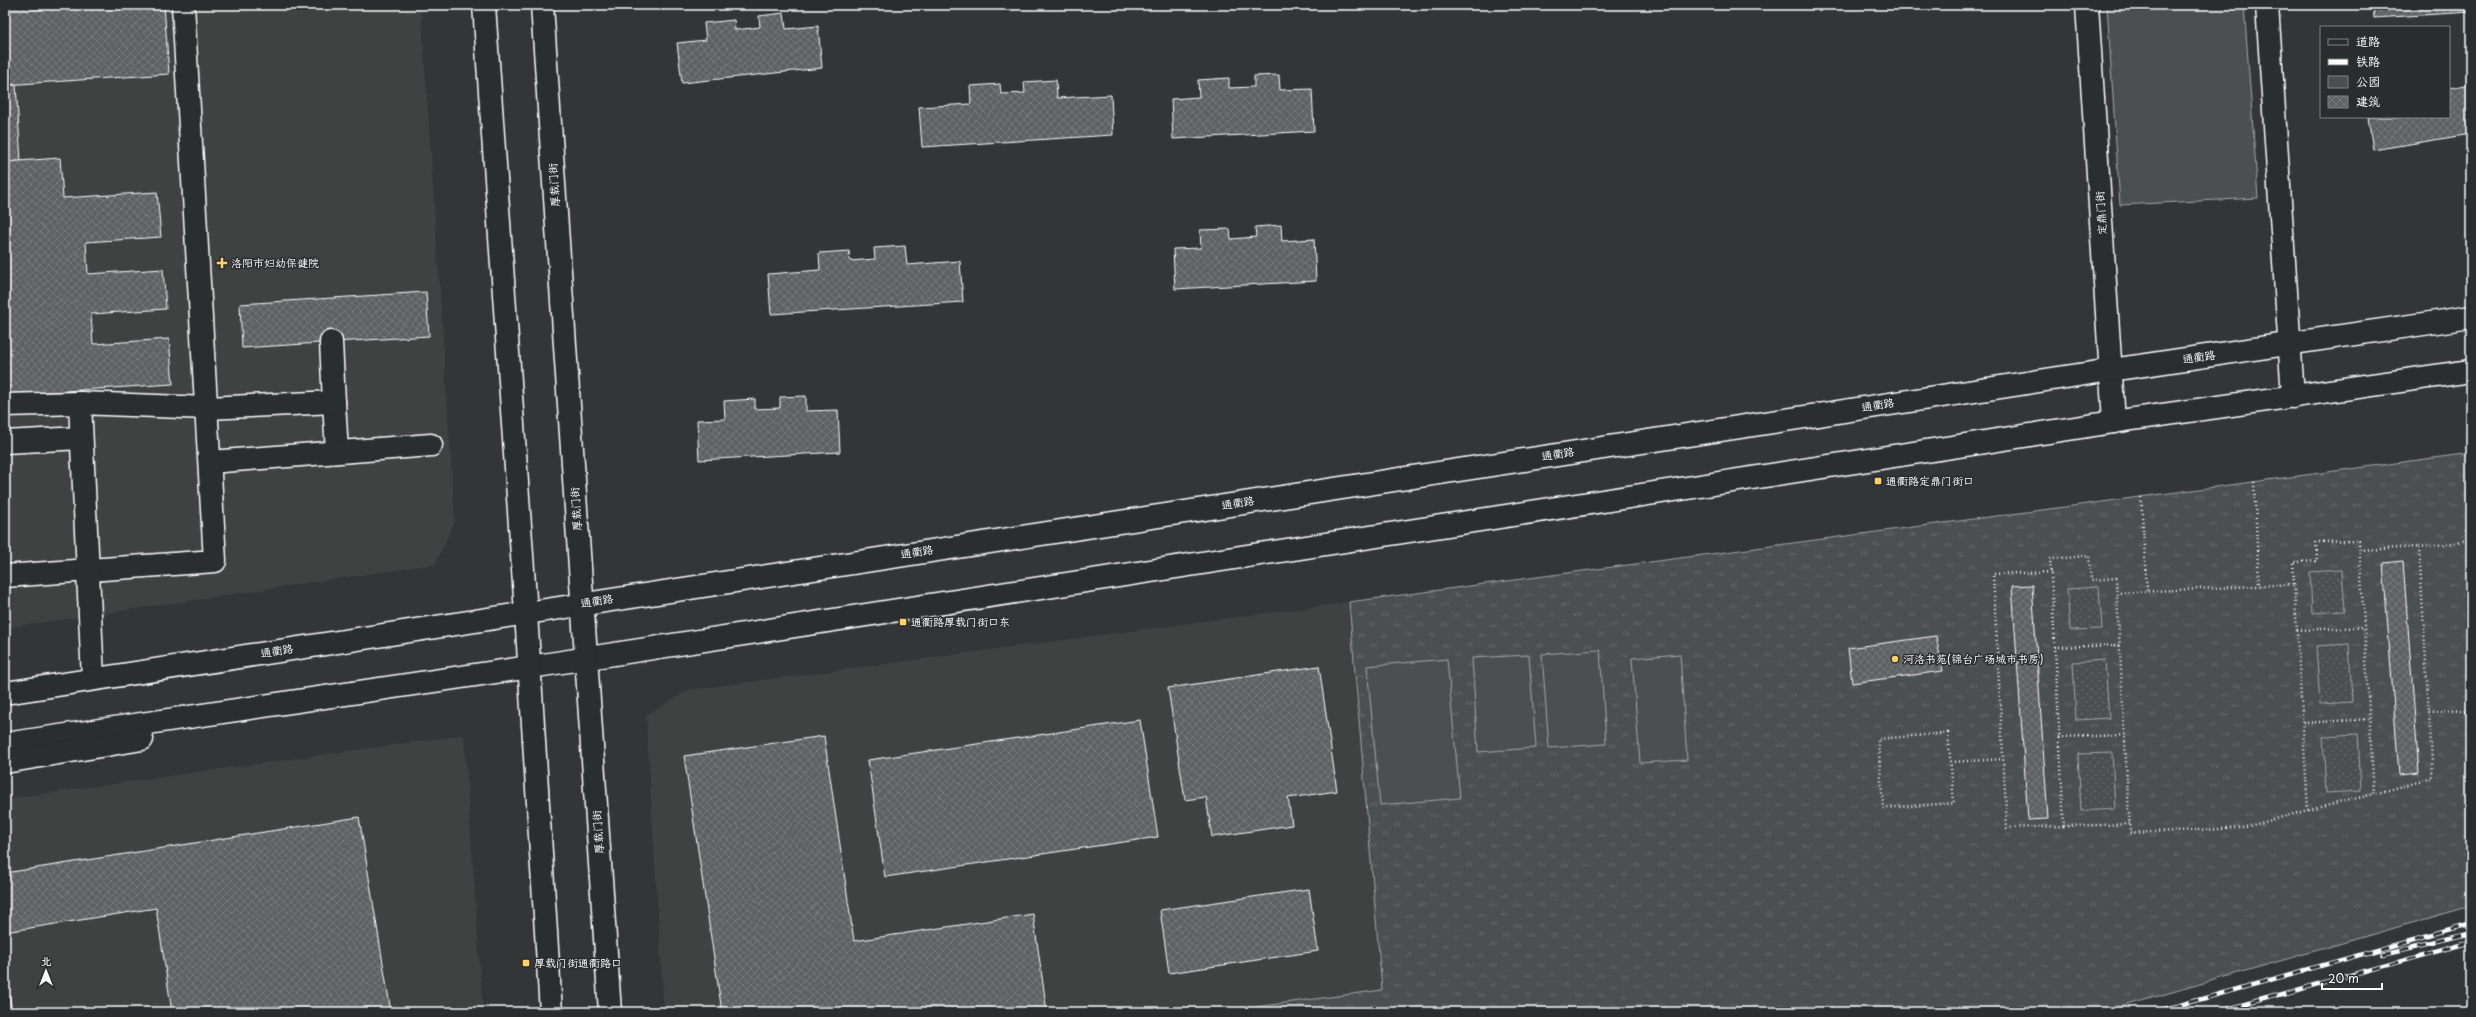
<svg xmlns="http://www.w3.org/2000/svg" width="2476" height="1017" viewBox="0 0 2476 1017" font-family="'Playpen Sans','LXGW WenKai TC',sans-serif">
	<defs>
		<pattern id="grass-tufts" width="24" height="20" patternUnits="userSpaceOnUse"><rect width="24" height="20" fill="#4c4f50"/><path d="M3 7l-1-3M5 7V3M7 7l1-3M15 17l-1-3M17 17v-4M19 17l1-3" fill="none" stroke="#67696a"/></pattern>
		<pattern id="garden-dots" width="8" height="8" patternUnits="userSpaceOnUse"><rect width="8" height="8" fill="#4c4f50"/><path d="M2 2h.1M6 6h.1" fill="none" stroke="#67696a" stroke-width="1.8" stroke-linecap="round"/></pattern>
		<pattern id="building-cross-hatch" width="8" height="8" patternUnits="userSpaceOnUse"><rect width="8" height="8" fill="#5f6162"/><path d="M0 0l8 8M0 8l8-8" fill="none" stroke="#77797a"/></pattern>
	</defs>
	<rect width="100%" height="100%" fill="#333536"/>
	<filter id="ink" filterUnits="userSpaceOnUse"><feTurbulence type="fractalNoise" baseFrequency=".025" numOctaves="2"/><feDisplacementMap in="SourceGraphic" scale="8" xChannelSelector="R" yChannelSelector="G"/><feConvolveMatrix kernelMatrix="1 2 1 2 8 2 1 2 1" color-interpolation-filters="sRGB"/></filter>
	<g filter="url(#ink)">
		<g fill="#404243">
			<polygon points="5,5 421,5 455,521 435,564 5,628"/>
			<polygon points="1349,602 1382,990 1218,1012 664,1012 646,715 689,690"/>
			<polygon points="464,735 483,1012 5,1012 5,799"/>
		</g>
		<polygon fill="url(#grass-tufts)" stroke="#a6a7a8" points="2471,453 2471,906 2103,1012 1218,1012 1382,990 1349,602"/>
		<g fill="#4c4f50" stroke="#a6a7a8">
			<polygon points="2107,5 2244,5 2258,198 2120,205"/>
			<polygon points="1600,650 1606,744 1549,748 1542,654"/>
			<polygon points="1680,654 1687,760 1640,763 1632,658"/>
			<polygon points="1529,655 1536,748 1478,752 1472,658"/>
			<polygon points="1447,659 1460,798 1380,805 1367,666"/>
		</g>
		<g fill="url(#garden-dots)" stroke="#a6a7a8">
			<polygon points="2342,570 2345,611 2312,613 2310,572"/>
			<polygon points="2099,587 2102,629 2070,630 2067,589"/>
			<polygon points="2349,644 2352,702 2320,704 2316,646"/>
			<polygon points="2105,660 2109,718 2076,720 2073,662"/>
			<polygon points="2358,734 2361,791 2326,793 2323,736"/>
			<polygon points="2112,753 2115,809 2081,811 2078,754"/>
		</g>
		<g fill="url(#building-cross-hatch)" stroke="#fff">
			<polygon points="5,5 164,5 169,74 5,85"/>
			<polygon points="2373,5 2471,5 2471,12 2374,18"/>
			<polygon points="784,13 786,29 818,26 822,68 682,83 677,43 706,40 704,23 734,20 735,30 760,27 759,16"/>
			<polygon points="1279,75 1280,90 1312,89 1314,131 1173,139 1171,99 1199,97 1198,80 1229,78 1229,88 1254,87 1254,76"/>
			<polygon points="1056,80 1057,98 1111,95 1113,135 922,147 919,107 971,104 970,86 1000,84 1001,94 1025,93 1024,82"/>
			<polygon points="2471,84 2471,134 2373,150 2368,117 2449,117 2449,88"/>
			<polygon points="5,85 16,85 21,161 5,162"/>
			<polygon points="60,158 63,198 157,192 161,237 86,242 88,274 163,269 166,309 91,314 93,344 169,339 173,384 5,395 5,162"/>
			<polygon points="1281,225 1282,241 1314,239 1316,281 1175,289 1173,249 1201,248 1200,230 1230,229 1231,239 1256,237 1255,227"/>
			<polygon points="905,246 907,265 960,261 963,302 771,314 768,274 820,270 819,253 849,251 850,261 875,259 874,248"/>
			<polygon points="426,292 429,336 242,348 240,304"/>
			<polygon points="806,396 806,411 838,410 840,452 699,460 697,420 725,419 724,401 755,399 755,409 780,408 780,397"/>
			<polygon points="2403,561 2419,773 2399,775 2383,563"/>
			<polygon points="2032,585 2048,819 2028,820 2012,586"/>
			<polygon points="1936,636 1943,671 1852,683 1848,648"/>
			<polygon points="1319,666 1337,791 1288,798 1292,825 1212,837 1206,797 1185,800 1168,688"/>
			<polygon points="1140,720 1158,837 885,877 868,760"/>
			<polygon points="824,736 854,941 1033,914 1047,1012 722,1012 684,756"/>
			<polygon points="359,817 391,1012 172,1012 156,908 5,932 5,873"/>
			<polygon points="1309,889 1318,951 1169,973 1160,910"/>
			<polygon points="5,966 12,1012 5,1012"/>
		</g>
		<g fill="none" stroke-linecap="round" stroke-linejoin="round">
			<defs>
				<g id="minor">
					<polyline points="2087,5 2114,422"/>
					<polyline points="2267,5 2293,397"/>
					<polyline points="334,402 337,452"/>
					<polyline points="5,405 80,403"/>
					<polyline points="5,442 81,438"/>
					<polyline points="210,462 431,445"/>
					<polyline points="5,576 215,561 183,5"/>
					<polyline points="93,679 80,403 207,408 334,402 331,342"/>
					<polyline points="5,693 2111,370 2471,317"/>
					<polyline points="5,744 530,667 2133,419 2471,371"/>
					<polyline points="5,762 142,739"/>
				</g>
				<g id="major">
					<polyline points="484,5 526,613 551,1012"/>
					<polyline points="542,5 610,1012"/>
				</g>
			</defs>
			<use href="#minor" stroke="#fff" stroke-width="25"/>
			<use href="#major" stroke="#fff" stroke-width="25"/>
			<g stroke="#fff" stroke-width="2.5" stroke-dasharray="1 3" stroke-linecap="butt">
				<polyline points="2254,482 2259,586"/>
				<polyline points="2141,497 2147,591"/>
				<polyline points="2419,547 2471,541"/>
				<polyline points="2360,550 2419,547 2433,778 2374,794"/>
				<polyline points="2051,572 1993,574 2007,828 2064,826"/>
				<polyline points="2294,584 2293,562 2317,561 2316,542 2359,541 2374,794 2309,810"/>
				<polyline points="2297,630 2365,627"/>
				<polyline points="2120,645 2055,647 2064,826 2130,824"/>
				<polyline points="2055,647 2050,559 2089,556 2091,580 2116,578 2130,833 2242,828 2308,810 2294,584 2117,593"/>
				<polyline points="2429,711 2471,709"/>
				<polyline points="2303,723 2370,719"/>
				<polygon points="1948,733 1954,803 1883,808 1878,739"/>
				<polyline points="2059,737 2125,735"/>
				<polyline points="1951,762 2003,759"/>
			</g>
			<use href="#minor" stroke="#2a2d2e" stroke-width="22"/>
			<use href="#major" stroke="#2a2d2e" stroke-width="22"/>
			<defs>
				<g id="rail">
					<polyline points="2382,954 2471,934"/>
					<polyline points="2155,1012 2471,924"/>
					<polyline points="2216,1012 2471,942"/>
				</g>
			</defs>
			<use href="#rail" stroke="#fff" stroke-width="4.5"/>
			<use href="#rail" stroke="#2a2d2e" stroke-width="3" stroke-dasharray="9" stroke-linecap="butt"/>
		</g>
	</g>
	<g fill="#ffd166" stroke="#2a2d2e" stroke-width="1.5">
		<path d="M220 257h4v4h4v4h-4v4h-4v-4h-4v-4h4z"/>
		<rect x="1874" y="477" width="8" height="8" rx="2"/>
		<rect x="899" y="618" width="8" height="8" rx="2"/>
		<circle cx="1895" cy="659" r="4"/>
		<rect x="522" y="959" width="8" height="8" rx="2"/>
	</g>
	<g text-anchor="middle" stroke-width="3" stroke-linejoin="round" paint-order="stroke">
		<g font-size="11" fill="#fff" stroke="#2a2d2e">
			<text transform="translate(554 185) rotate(-94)" y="4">厚载门街</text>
			<text transform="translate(2101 213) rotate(-94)" y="4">定鼎门街</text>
			<text transform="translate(2199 357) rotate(-8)" y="4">通衢路</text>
			<text transform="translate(1878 405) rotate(-9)" y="4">通衢路</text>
			<text transform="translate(1558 454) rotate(-9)" y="4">通衢路</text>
			<text transform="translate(1238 503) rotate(-9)" y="4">通衢路</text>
			<text transform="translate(576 509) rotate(-94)" y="4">厚载门街</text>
			<text transform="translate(917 552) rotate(-9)" y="4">通衢路</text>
			<text transform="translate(597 601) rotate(-9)" y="4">通衢路</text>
			<text transform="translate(277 651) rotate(-9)" y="4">通衢路</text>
			<text transform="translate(598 832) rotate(-94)" y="4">厚载门街</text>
		</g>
		<g font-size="11" fill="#fff" stroke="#2a2d2e" text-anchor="start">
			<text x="231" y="267">洛阳市妇幼保健院</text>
			<text x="1886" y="485">通衢路定鼎门街口</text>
			<text x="911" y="626">通衢路厚载门街口东</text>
			<text x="1903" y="663">河洛书苑(锦台广场城市书房)</text>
			<text x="534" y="967">厚载门街通衢路口</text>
		</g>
	</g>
	<rect width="2476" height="1017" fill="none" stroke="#2a2d2e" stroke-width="20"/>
	<rect x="10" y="10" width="2456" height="997" fill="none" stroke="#fff" stroke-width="1.5" filter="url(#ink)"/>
	<rect x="2320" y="26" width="130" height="92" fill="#2a2d2e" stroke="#7f8182"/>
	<rect x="2328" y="39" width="20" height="6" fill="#2a2d2e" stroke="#7f8182"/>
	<text x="2356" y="46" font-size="12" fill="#ffffff">道路</text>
	<rect x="2328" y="59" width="20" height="6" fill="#ffffff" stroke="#7f8182"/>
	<text x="2356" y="66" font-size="12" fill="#ffffff">铁路</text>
	<rect x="2328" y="76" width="20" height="12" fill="#4c4f50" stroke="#7f8182"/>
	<text x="2356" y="86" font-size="12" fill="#ffffff">公园</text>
	<rect x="2328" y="96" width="20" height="12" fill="url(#building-cross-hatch)" stroke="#7f8182"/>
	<text x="2356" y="106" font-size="12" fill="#ffffff">建筑</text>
	<g transform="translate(46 971)" stroke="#2a2d2e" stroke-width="3" paint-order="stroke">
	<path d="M0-3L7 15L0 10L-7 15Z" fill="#ffffff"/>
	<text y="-6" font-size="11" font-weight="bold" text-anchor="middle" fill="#ffffff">北</text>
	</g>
	<path d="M2322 983v6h60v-6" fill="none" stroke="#ffffff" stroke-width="2"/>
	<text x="2328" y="983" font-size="12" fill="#ffffff" stroke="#2a2d2e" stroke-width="3" paint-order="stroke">20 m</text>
</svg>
